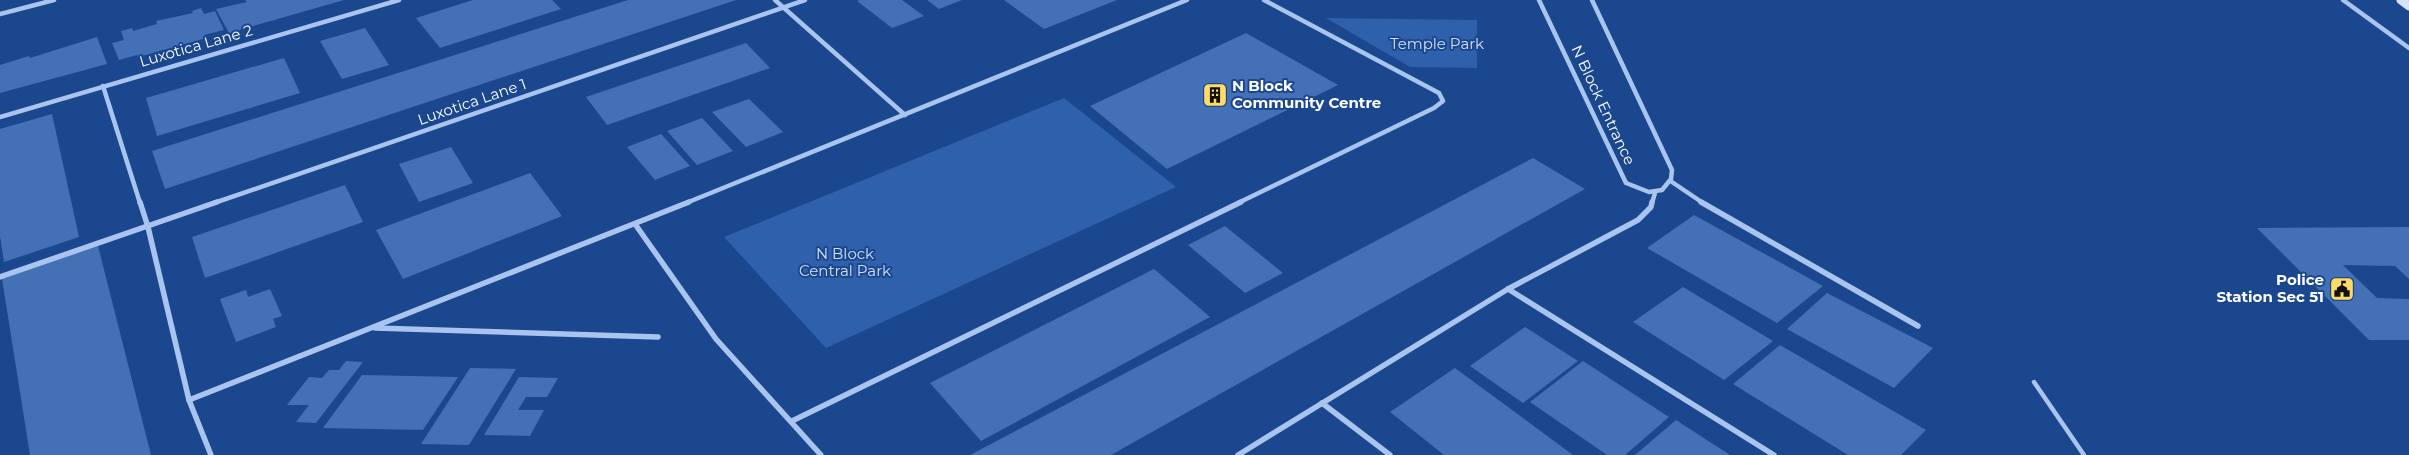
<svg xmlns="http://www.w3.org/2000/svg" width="2409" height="455" viewBox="0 0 2409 455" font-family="Montserrat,sans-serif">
	<rect width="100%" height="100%" fill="#1b478e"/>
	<g fill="#2e60ac">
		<polygon points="1326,18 1477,20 1477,68 1410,67"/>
		<polygon points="1064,98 1176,187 826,348 724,237"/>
	</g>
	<g fill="#4470b6">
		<polygon points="245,0 344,0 229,33 216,9 247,2"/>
		<polygon points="473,0 552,0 561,9 440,48 416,18"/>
		<polygon points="628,0 736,0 165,189 152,151"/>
		<polygon points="860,0 902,0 924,16 892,28 857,1"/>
		<polygon points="927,0 962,0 939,9"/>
		<polygon points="1004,0 1117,0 1044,29"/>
		<polygon points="201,8 204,14 215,11 224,30 204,35 206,38 138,57 137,55 119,60 112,43 124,40 121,31 132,28 133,31 157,24 156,21 193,13 192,11"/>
		<polygon points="365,28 389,65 342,79 320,41"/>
		<polygon points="1246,33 1338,85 1167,169 1090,106"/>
		<polygon points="97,37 107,64 0,93 0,65 29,56 30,58"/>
		<polygon points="746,43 770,68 607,125 586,97"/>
		<polygon points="284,58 300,93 157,136 146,98"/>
		<polygon points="749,99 783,132 746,147 712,112"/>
		<polygon points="52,114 79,237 4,262 0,236 0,129"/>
		<polygon points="702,118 733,151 697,165 667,131"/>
		<polygon points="661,134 690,166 655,180 627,147"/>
		<polygon points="451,147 473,183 419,202 399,164"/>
		<polygon points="1533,158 1585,189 1111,455 970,455"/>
		<polygon points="530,173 562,216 403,279 376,230"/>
		<polygon points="345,185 363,222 205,278 192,237"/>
		<polygon points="1694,215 1823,286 1777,323 1647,248"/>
		<polygon points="1225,226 1283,273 1245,293 1188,245"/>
		<polygon points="2409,227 2409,279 2395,266 2343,265 2377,298 2409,299 2409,340 2369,340 2257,228"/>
		<polygon points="98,246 151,455 30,455 2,279"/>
		<polygon points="1154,269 1210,317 981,441 930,383"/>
		<polygon points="1683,287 1773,341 1724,380 1633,322"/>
		<polygon points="270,289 282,316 273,319 276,327 236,342 220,299 246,290 248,297"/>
		<polygon points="1827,293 1933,348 1894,388 1787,329"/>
		<polygon points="1525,327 1578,361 1523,403 1470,366"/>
		<polygon points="1780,345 1926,430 1901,455 1848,455 1733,384"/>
		<polygon points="346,361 363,362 316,423 296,422 309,405 287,405 309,377 322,378 329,370 339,370"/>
		<polygon points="1583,361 1669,417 1625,455 1607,455 1530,402"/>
		<polygon points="470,368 516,369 469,445 421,444"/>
		<polygon points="1455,368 1573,455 1444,455 1390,412"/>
		<polygon points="362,375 458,377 423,430 323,428"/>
		<polygon points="519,377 558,378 547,397 526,397 518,410 544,410 530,436 484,435"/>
		<polygon points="1676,420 1730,455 1635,455"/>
	</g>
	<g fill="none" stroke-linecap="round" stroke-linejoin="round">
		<polyline stroke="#a9c4ee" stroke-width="4.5" points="2034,382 2084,455"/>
		<g stroke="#a9c4ee" stroke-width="4.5">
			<polyline points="775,0 905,115"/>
			<polyline points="1539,0 1626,183 1649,192 1662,190 1671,179 1672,170 1592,0"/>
			<polyline points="2343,0 2409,48"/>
			<polyline points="0,14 54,0"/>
			<polyline points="103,86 140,203"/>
			<polyline points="0,117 399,0"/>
			<polyline points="1672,182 1703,203"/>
			<polyline points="214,203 805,0"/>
			<polyline points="686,203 1187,0"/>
			<polyline points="1238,203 1434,108 1443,101 1439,93 1264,0"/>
			<polyline points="1652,203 1655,193"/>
		</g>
		<g stroke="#a9c4ee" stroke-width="5.5">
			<polyline points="140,202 148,227 189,400 211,455"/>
			<polyline points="1701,202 1918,326"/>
			<polyline points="635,224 716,339 821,455"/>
			<polyline points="0,277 217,202"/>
			<polyline points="1508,289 1774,455"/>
			<polyline points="375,328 658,337"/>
			<polyline points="189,400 689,202"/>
			<polyline points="1322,403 1390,455"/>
			<polyline points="792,421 1241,202"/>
			<polyline points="1238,455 1508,289 1638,220 1651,207 1652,202"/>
		</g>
		<polyline stroke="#d6e3fa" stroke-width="9" points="2401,0 2409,6"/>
	</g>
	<defs>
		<symbol id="building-square" viewBox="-11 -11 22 22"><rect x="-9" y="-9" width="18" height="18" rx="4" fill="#ffdb66" stroke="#1b478e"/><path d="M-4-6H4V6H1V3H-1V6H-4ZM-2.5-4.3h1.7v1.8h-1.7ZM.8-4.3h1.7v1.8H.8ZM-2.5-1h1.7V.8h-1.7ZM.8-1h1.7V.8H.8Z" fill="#111"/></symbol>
		<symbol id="civic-square" viewBox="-11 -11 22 22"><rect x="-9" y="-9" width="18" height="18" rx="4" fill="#ffdb66" stroke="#1b478e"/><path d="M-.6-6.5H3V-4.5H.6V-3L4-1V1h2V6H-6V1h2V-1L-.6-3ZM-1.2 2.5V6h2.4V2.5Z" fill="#111"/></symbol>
	</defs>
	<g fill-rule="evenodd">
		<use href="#building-square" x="1201" y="81" width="28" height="28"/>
		<use href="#civic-square" x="2328" y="275" width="28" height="28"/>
	</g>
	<g text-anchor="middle" stroke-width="4" stroke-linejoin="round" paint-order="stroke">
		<g font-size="15" fill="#cfe0fa" stroke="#1b478e">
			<text x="1437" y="49">Temple Park</text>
			<text x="845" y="259">N Block<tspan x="845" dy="17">Central Park</tspan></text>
		</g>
		<g font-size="15" fill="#fff" stroke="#1b478e">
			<text transform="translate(196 46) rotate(-16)" y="5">Luxotica Lane 2</text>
			<text transform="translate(472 102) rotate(-19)" y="5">Luxotica Lane 1</text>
			<text transform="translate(1603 105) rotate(65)" y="5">N Block Entrance</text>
		</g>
		<g font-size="15" font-weight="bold" fill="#fff" stroke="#1b478e" text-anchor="start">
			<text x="1232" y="91">N Block<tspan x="1232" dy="17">Community Centre</tspan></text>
			<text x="2324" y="285" text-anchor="end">Police<tspan x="2324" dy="17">Station Sec 51</tspan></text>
		</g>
	</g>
</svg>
